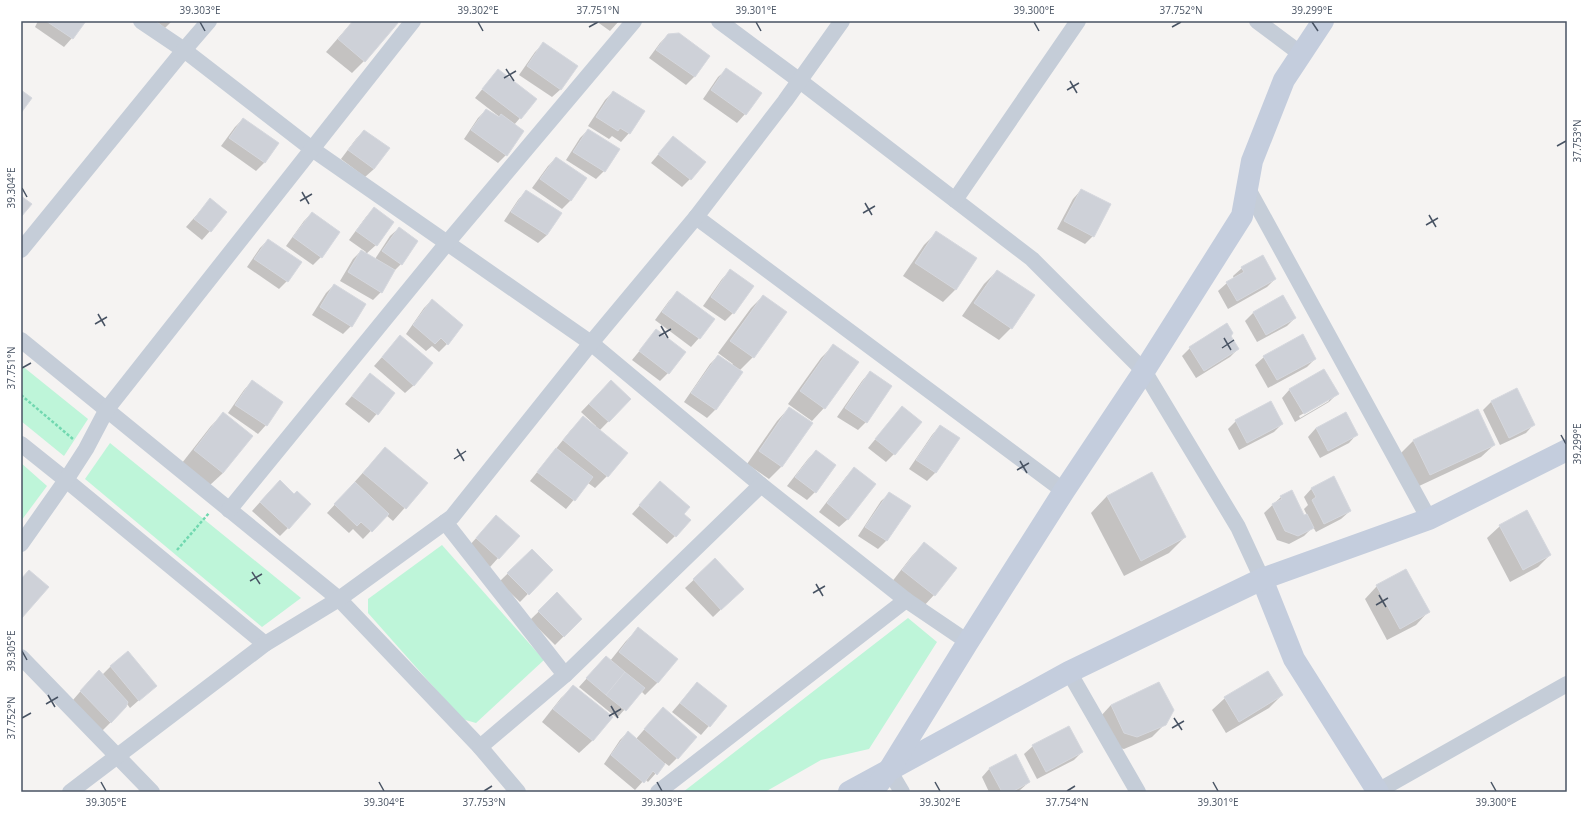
<svg xmlns="http://www.w3.org/2000/svg" width="1588" height="813" viewBox="0 0 1588 813" font-family="'Open Sans',sans-serif">
	<rect width="100%" height="100%" fill="#f5f3f2"/>
	<g fill="#bef5d9">
		<polygon points="21,365 88,419 64,456 21,421"/>
		<polygon points="110,443 301,598 262,627 85,479"/>
		<polygon points="21,463 47,486 21,521"/>
		<polygon points="442,545 544,660 476,723 462,719 368,613 368,599"/>
		<polygon points="908,618 937,642 869,749 821,760 765,792 683,792"/>
	</g>
	<g fill="#0003" fill-rule="evenodd">
		<polygon points="38,21 84,21 72,38 64,47 35,27"/>
		<polygon points="156,21 172,21 165,28"/>
		<polygon points="353,21 394,21 364,61 352,73 326,52"/>
		<polygon points="596,21 619,21 610,31"/>
		<polygon points="668,35 709,57 694,77 686,85 649,58 660,43"/>
		<polygon points="543,44 561,89 552,97 519,75 535,52"/>
		<polygon points="727,69 761,93 745,114 737,123 703,99 718,77"/>
		<polygon points="498,70 536,99 514,125 523,131 506,155 498,163 464,139 478,118 486,110 501,118 475,98"/>
		<polygon points="613,92 629,133 621,142 612,136 609,139 588,126 605,100"/>
		<polygon points="243,119 278,143 264,163 256,171 221,146 235,127"/>
		<polygon points="588,130 604,171 596,179 566,160 580,138"/>
		<polygon points="364,131 388,148 374,169 365,177 341,159 356,139"/>
		<polygon points="673,137 690,179 682,187 651,163"/>
		<polygon points="556,158 586,179 570,201 562,209 532,188 548,166"/>
		<polygon points="1081,190 1093,236 1085,244 1057,229 1073,199"/>
		<polygon points="526,191 547,235 538,243 504,221 518,200"/>
		<polygon points="210,200 210,231 202,240 186,227"/>
		<polygon points="374,208 393,222 376,245 366,254 375,259 390,236 399,228 401,264 394,271 381,292 373,300 340,281 353,259 361,251 365,254 366,252 349,240 366,217"/>
		<polygon points="312,213 321,257 313,265 286,246 304,221"/>
		<polygon points="936,233 976,259 955,290 943,302 903,276 924,245"/>
		<polygon points="268,240 287,281 279,289 247,267 260,248"/>
		<polygon points="1242,268 1275,279 1267,287 1228,309 1218,291 1227,283 1234,279 1233,276"/>
		<polygon points="730,271 733,313 725,321 703,306 722,279"/>
		<polygon points="997,271 1011,328 999,340 962,316 984,284"/>
		<polygon points="334,285 351,326 343,334 312,315 326,293"/>
		<polygon points="677,293 713,319 699,338 691,347 655,320 669,301"/>
		<polygon points="763,296 786,312 753,357 739,371 741,372 715,410 707,418 684,402 710,364 718,356 732,366 733,364 718,353 751,308"/>
		<polygon points="1283,297 1295,318 1287,326 1257,342 1245,321 1253,313"/>
		<polygon points="432,300 447,344 439,352 432,346 426,351 406,334 424,308"/>
		<polygon points="656,331 668,373 660,381 632,360"/>
		<polygon points="1230,336 1238,349 1230,357 1196,378 1182,356 1190,348"/>
		<polygon points="400,337 414,385 405,393 374,366"/>
		<polygon points="834,345 857,362 824,408 812,421 788,404 821,358"/>
		<polygon points="1264,357 1315,359 1307,367 1268,388 1255,365"/>
		<polygon points="870,372 866,422 858,430 837,417 862,381"/>
		<polygon points="370,375 394,393 369,423 345,404"/>
		<polygon points="252,381 282,402 266,425 258,434 228,413 244,390"/>
		<polygon points="603,389 630,399 599,431 607,476 595,488 588,483 566,509 530,481 571,430 583,418 595,427 596,426 581,412"/>
		<path d="M1290,389l47,5 -8,8 -34,20 -13,-24zM1329,399v2l-29,17 -1,-2z"/>
		<polygon points="1517,389 1534,424 1526,433 1500,445 1483,410 1491,402"/>
		<polygon points="902,407 894,454 886,462 868,448"/>
		<polygon points="789,408 811,423 781,467 769,479 747,464 777,421"/>
		<polygon points="223,414 223,473 210,485 182,463 211,426"/>
		<polygon points="1236,421 1282,424 1274,432 1239,450 1228,429"/>
		<polygon points="940,426 958,439 935,473 927,481 909,469 932,435"/>
		<polygon points="1316,428 1357,434 1349,443 1320,458 1308,437"/>
		<polygon points="1414,440 1494,445 1481,457 1417,487 1401,453"/>
		<polygon points="385,448 427,483 393,521 386,515 363,539 353,529 349,533 327,513 352,486 351,486"/>
		<polygon points="816,451 815,492 807,500 787,486 808,459"/>
		<polygon points="854,468 848,519 839,527 819,512 846,477"/>
		<polygon points="660,483 675,536 667,544 632,514"/>
		<polygon points="1312,488 1350,511 1341,519 1316,532 1313,527 1304,536 1289,544 1277,540 1264,513 1281,497 1304,516 1307,515 1304,509 1308,505 1304,497"/>
		<polygon points="271,490 294,495 288,528 280,536 252,511"/>
		<polygon points="890,493 909,506 886,541 878,549 858,536 881,501"/>
		<polygon points="1107,496 1185,537 1169,553 1124,576 1091,513"/>
		<polygon points="488,525 518,536 490,567 468,547"/>
		<polygon points="1500,526 1550,555 1538,567 1510,582 1487,538"/>
		<polygon points="924,544 956,569 934,595 922,608 891,583 912,556"/>
		<polygon points="532,550 551,570 520,602 499,582"/>
		<polygon points="715,560 734,597 713,617 685,588"/>
		<polygon points="1377,586 1428,612 1416,625 1387,640 1365,599"/>
		<polygon points="557,594 581,619 555,645 530,620"/>
		<polygon points="638,629 658,682 645,695 641,691 617,718 579,687 606,657 610,661 626,641"/>
		<polygon points="111,666 155,686 130,708 127,704 126,707 102,731 73,700 91,679 102,675"/>
		<polygon points="697,683 726,706 701,735 672,712"/>
		<polygon points="574,686 611,717 592,741 579,753 542,722 561,698"/>
		<polygon points="1282,695 1269,708 1226,733 1212,710 1225,698"/>
		<polygon points="1111,705 1165,724 1152,737 1124,749 1111,746 1099,718"/>
		<polygon points="655,717 677,758 669,766 665,763 648,782 645,779 635,790 604,764 620,740 628,732 636,739"/>
		<polygon points="1033,746 1082,752 1074,760 1037,779 1024,754"/>
		<polygon points="990,768 1029,782 1018,792 989,792 982,777"/>
	</g>
	<g fill="#ced1d8" stroke="#d6d8de">
		<polygon points="46,21 86,21 73,39"/>
		<polygon points="353,21 396,21 398,23 365,62 338,39"/>
		<polygon points="679,33 710,56 695,77 656,50 668,34"/>
		<polygon points="543,42 578,66 561,90 527,66"/>
		<polygon points="726,68 762,93 746,115 711,90"/>
		<polygon points="498,69 537,99 521,119 482,89"/>
		<polygon points="21,90 32,98 21,113"/>
		<polygon points="613,91 645,111 630,134 620,128 618,131 596,117"/>
		<polygon points="486,109 499,117 501,114 524,131 507,156 471,130"/>
		<polygon points="243,118 279,143 265,163 229,138"/>
		<polygon points="588,129 620,149 605,172 573,152"/>
		<polygon points="364,130 390,148 374,169 348,150"/>
		<polygon points="673,136 706,162 691,180 658,154"/>
		<polygon points="556,157 587,178 571,201 540,179"/>
		<polygon points="1081,189 1111,204 1094,237 1064,221"/>
		<polygon points="526,190 562,213 547,235 511,212"/>
		<polygon points="21,196 32,204 21,217"/>
		<polygon points="210,198 227,212 211,232 194,219"/>
		<polygon points="374,207 394,222 377,246 356,231"/>
		<polygon points="312,212 340,232 322,258 293,237"/>
		<polygon points="399,227 418,241 402,265 382,251"/>
		<polygon points="936,231 977,258 956,290 915,263"/>
		<polygon points="268,239 302,262 288,282 254,259"/>
		<polygon points="361,250 395,270 382,293 348,272"/>
		<polygon points="1263,255 1276,279 1237,301 1226,282 1244,272 1241,267"/>
		<polygon points="730,269 754,286 734,314 711,297"/>
		<polygon points="997,270 1035,295 1012,329 974,303"/>
		<polygon points="334,284 366,304 352,327 320,307"/>
		<polygon points="677,291 715,319 700,339 662,312"/>
		<polygon points="763,295 787,312 754,358 730,341"/>
		<polygon points="1283,295 1296,318 1266,335 1253,312"/>
		<polygon points="432,299 463,325 448,345 441,338 435,344 413,325"/>
		<polygon points="1227,323 1233,333 1231,336 1239,349 1204,371 1189,347"/>
		<polygon points="656,329 686,352 669,374 639,351"/>
		<polygon points="1303,334 1316,359 1277,380 1263,356"/>
		<polygon points="400,335 433,363 414,386 382,357"/>
		<polygon points="833,344 859,362 825,409 800,391"/>
		<polygon points="718,355 743,372 716,410 691,393"/>
		<polygon points="1324,369 1339,394 1304,414 1289,389"/>
		<polygon points="870,371 892,386 867,423 845,408"/>
		<polygon points="370,373 395,393 378,415 352,396"/>
		<polygon points="252,380 283,402 267,426 235,405"/>
		<polygon points="611,380 631,399 609,422 589,404"/>
		<polygon points="1517,388 1535,425 1509,438 1491,401"/>
		<polygon points="1271,401 1283,424 1247,443 1235,420"/>
		<polygon points="902,406 922,422 895,455 875,439"/>
		<polygon points="789,407 813,423 782,467 759,451"/>
		<polygon points="1478,409 1495,445 1430,475 1413,440"/>
		<polygon points="223,412 253,436 223,473 194,450"/>
		<polygon points="1346,412 1358,435 1328,451 1316,428"/>
		<polygon points="583,416 628,453 608,477 563,440"/>
		<polygon points="940,425 960,438 936,473 916,460"/>
		<polygon points="385,447 428,483 406,509 363,473"/>
		<polygon points="556,448 593,477 575,501 537,472"/>
		<polygon points="816,450 836,465 816,493 795,477"/>
		<polygon points="854,467 876,484 848,520 827,503"/>
		<polygon points="1152,472 1186,537 1141,561 1107,496"/>
		<polygon points="1334,476 1351,511 1324,524 1312,500 1316,497 1311,488"/>
		<polygon points="280,480 294,494 297,491 311,504 289,529 260,502"/>
		<polygon points="660,481 690,507 684,514 691,520 676,537 639,505"/>
		<polygon points="355,482 389,514 372,532 361,522 357,526 334,504"/>
		<polygon points="1292,490 1304,515 1307,514 1314,528 1298,536 1285,531 1272,504 1282,499 1280,496"/>
		<polygon points="889,492 911,506 887,541 865,527"/>
		<polygon points="1527,510 1551,555 1523,570 1499,525"/>
		<polygon points="496,515 520,536 499,559 476,538"/>
		<polygon points="924,542 957,568 935,596 902,570"/>
		<polygon points="532,549 553,570 529,595 507,573"/>
		<polygon points="715,558 744,589 721,610 693,579"/>
		<polygon points="1406,569 1430,612 1400,629 1376,585"/>
		<polygon points="29,570 49,587 21,619 21,579"/>
		<polygon points="557,592 582,619 564,637 538,611"/>
		<polygon points="638,627 678,659 658,683 619,652"/>
		<polygon points="128,651 157,686 139,701 110,666"/>
		<polygon points="606,656 625,672 606,695 586,678"/>
		<polygon points="99,670 128,702 126,707 111,723 80,691"/>
		<polygon points="1268,671 1283,695 1239,722 1224,697"/>
		<polygon points="625,672 645,688 626,711 606,695"/>
		<polygon points="697,682 727,706 710,727 680,703"/>
		<polygon points="1159,682 1174,710 1166,725 1137,737 1124,733 1111,705"/>
		<polygon points="573,685 613,717 593,741 553,709"/>
		<polygon points="663,707 697,737 678,759 644,729"/>
		<polygon points="1069,726 1083,752 1046,772 1032,745"/>
		<polygon points="628,731 665,764 657,775 653,771 644,783 611,755"/>
		<polygon points="1016,754 1030,782 1012,792 1002,792 989,768"/>
	</g>
	<g fill="none" stroke-linecap="round" stroke-linejoin="round">
		<g stroke="#71d8b0" stroke-width="2.5" stroke-dasharray="3 2" stroke-linecap="butt">
			<polyline points="21,395 73,439"/>
			<polyline points="177,550 209,513"/>
		</g>
		<g stroke="#c5cdd8" stroke-width="16">
			<polyline points="141,21 184,50 312,149 591,343 761,485 906,600 968,642"/>
			<polyline points="719,21 800,81 1032,259 1144,371 1238,527 1262,579"/>
			<polyline points="1257,21 1301,54"/>
			<polyline points="1247,187 1429,519"/>
			<polyline points="955,200 1078,21"/>
			<polyline points="696,217 1064,491"/>
			<polyline points="21,250 184,50 209,21"/>
			<polyline points="21,340 339,599 480,747 518,792"/>
			<polyline points="21,444 66,480 265,644"/>
			<polyline points="229,510 447,243 634,21"/>
			<polyline points="445,522 565,675"/>
			<polyline points="21,544 66,480 86,449 107,409 413,21"/>
			<polyline points="21,657 152,792"/>
			<polyline points="1069,672 1138,792"/>
			<polyline points="480,747 565,675 761,485"/>
			<polyline points="889,770 902,792"/>
			<polyline points="70,792 265,644 339,599 452,517 591,343 696,217 785,101 842,21"/>
			<polyline points="658,792 906,600"/>
			<polyline points="1376,792 1567,684"/>
		</g>
		<g stroke="#c4cddd" stroke-width="22">
			<polyline points="1262,579 1294,659 1378,792"/>
			<polyline points="849,792 1069,672 1262,579 1429,519 1567,450"/>
			<polyline points="872,792 889,770 968,642 1064,491 1144,371 1242,216 1252,161 1284,80 1323,21"/>
		</g>
	</g>
	<path fill="none" stroke="#485363" stroke-width="1.5" d="M200,22l5,9M478,22l5,9M756,22l5,9M1034,22l5,9M1312,22l6,9M589,27l9,-5M1172,27l9,-5M506,69l8,12M504,78l12,-7M1070,81l7,12M1067,90l12,-7M1557,146l9,-5M22,188l5,9M302,192l7,12M300,201l12,-7M865,203l7,12M863,213l12,-7M1429,215l7,12M1426,225l12,-7M98,314l7,12M95,324l12,-7M661,326l7,12M659,336l12,-7M1224,338l7,12M1222,348l12,-8M22,368l9,-5M1561,435l5,9M457,449l7,12M454,459l12,-8M1020,461l7,12M1017,470l12,-7M252,572l8,12M250,581l12,-7M816,584l7,12M813,593l12,-7M1379,595l7,12M1376,605l12,-7M22,651l5,9M48,695l7,12M46,704l12,-7M611,706l7,12M609,716l12,-7M22,718l9,-5M1174,718l8,12M1172,728l12,-7M101,782l5,9M379,782l5,9M657,782l5,9M935,782l5,9M1213,782l5,9M1491,782l5,9M484,791l8,-5M1067,791l8,-5"/>
	<rect width="1588" height="813" fill="none" stroke="#ffffff" stroke-width="44"/>
	<rect x="22" y="22" width="1544" height="769" fill="none" stroke="#485363" stroke-width="1.5"/>
	<g font-size="10" text-anchor="middle" fill="#485363">
		<text x="200" y="14">39.303°E</text>
		<text x="478" y="14">39.302°E</text>
		<text x="598" y="14">37.751°N</text>
		<text x="756" y="14">39.301°E</text>
		<text x="1034" y="14">39.300°E</text>
		<text x="1181" y="14">37.752°N</text>
		<text x="1312" y="14">39.299°E</text>
		<text transform="translate(1577 141) rotate(-90)" y="4">37.753°N</text>
		<text transform="translate(11 188) rotate(-90)" y="4">39.304°E</text>
		<text transform="translate(11 368) rotate(-90)" y="4">37.751°N</text>
		<text transform="translate(1577 444) rotate(-90)" y="4">39.299°E</text>
		<text transform="translate(11 651) rotate(-90)" y="4">39.305°E</text>
		<text transform="translate(11 718) rotate(-90)" y="4">37.752°N</text>
		<text x="106" y="806">39.305°E</text>
		<text x="384" y="806">39.304°E</text>
		<text x="484" y="806">37.753°N</text>
		<text x="662" y="806">39.303°E</text>
		<text x="940" y="806">39.302°E</text>
		<text x="1067" y="806">37.754°N</text>
		<text x="1218" y="806">39.301°E</text>
		<text x="1496" y="806">39.300°E</text>
	</g>
</svg>
